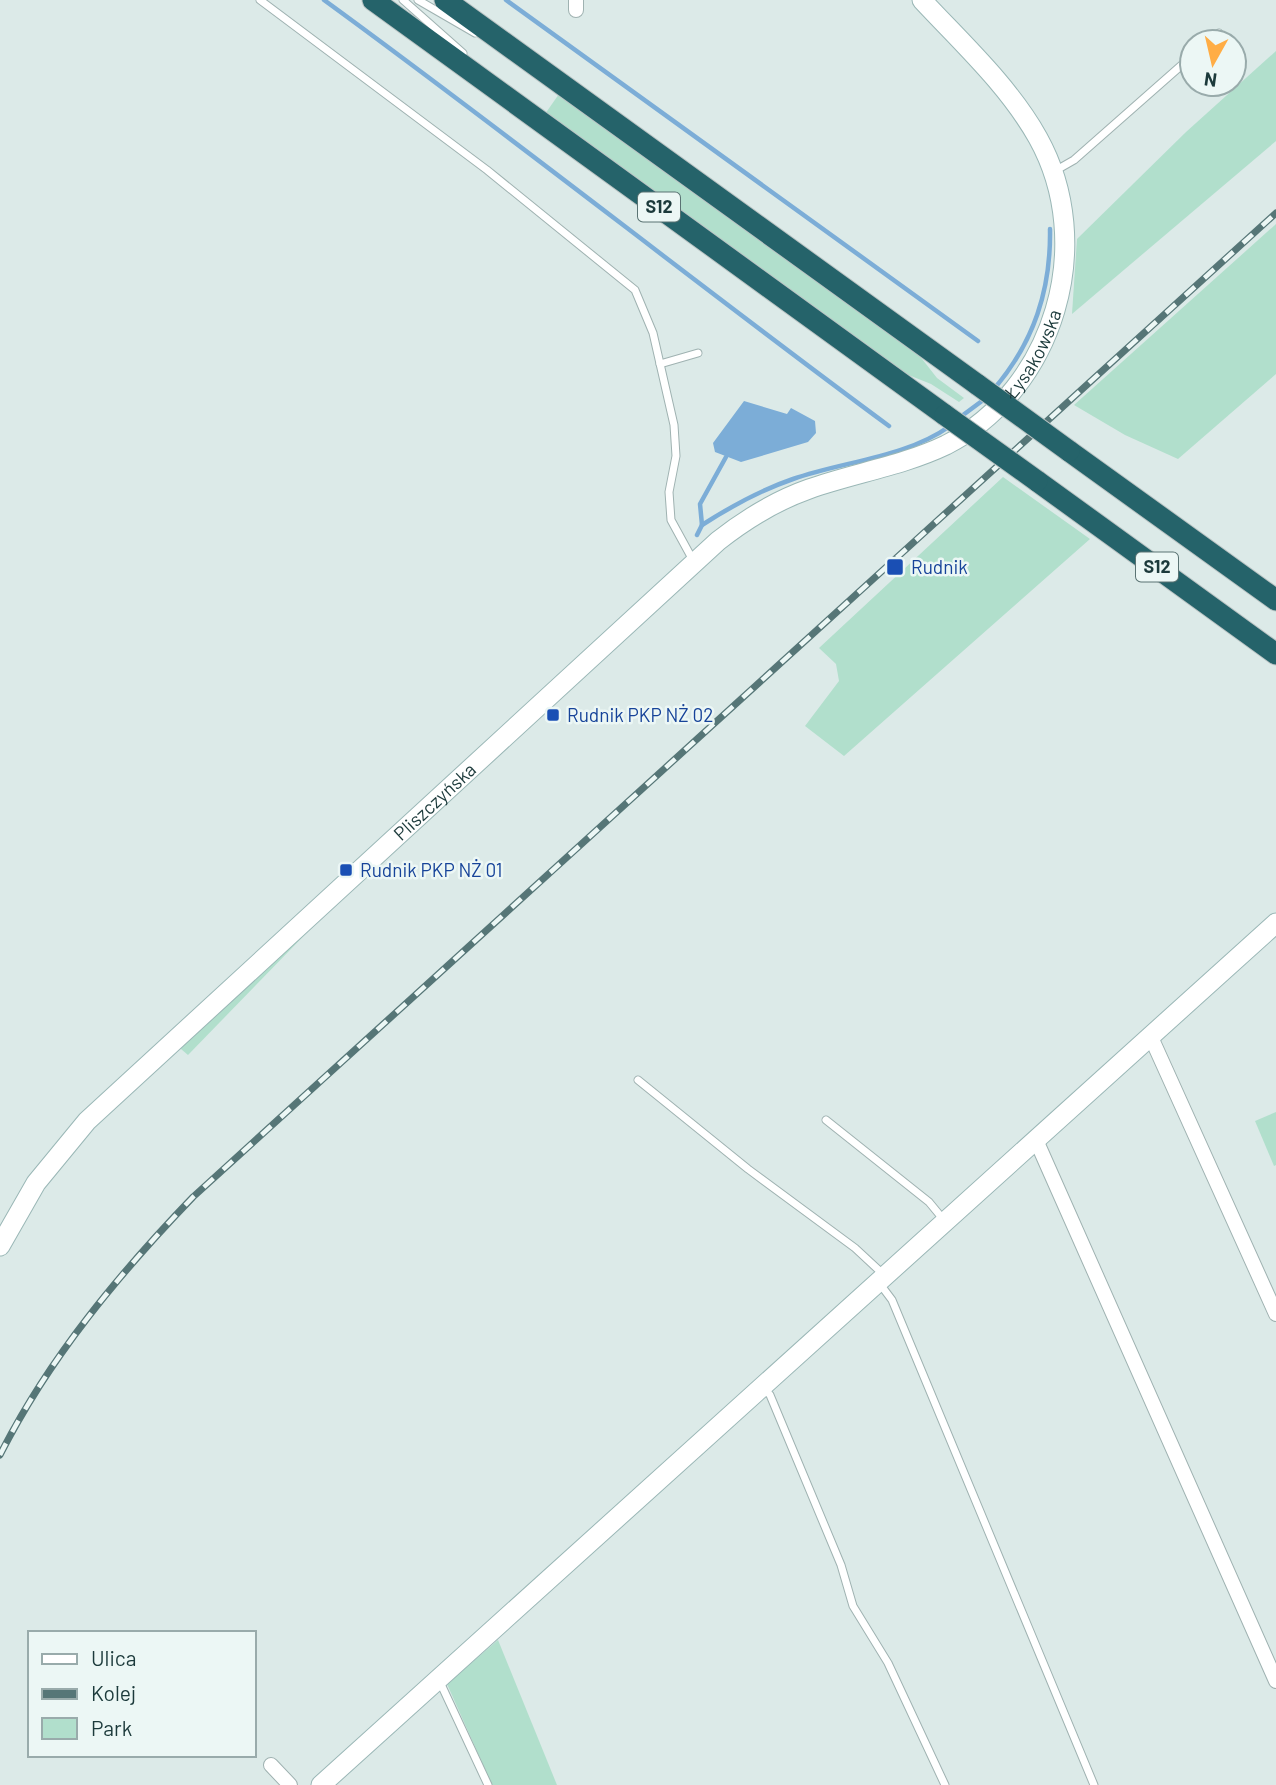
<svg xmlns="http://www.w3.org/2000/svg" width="1276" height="1785" viewBox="0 0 1276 1785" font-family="Barlow,sans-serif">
	<rect width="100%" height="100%" fill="#dceae8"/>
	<g fill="#b1dfcc">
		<polygon points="1276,51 1276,141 1072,314 1077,239 1186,132"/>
		<polygon points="559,94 919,355 937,378 964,398 959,402 931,384 906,374 545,114"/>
		<polygon points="1276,224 1276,374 1178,459 1125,435 1074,405"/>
		<polygon points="1003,477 1090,539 844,756 805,726 839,681 836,664 819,648"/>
		<polygon points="325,914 188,1055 174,1043"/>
		<polygon points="1276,1112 1276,1165 1274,1166 1255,1121"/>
		<polygon points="498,1640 557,1785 492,1785 447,1684"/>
	</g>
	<polygon fill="#7cadd7" points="744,401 787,414 791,408 815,421 816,433 808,442 741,462 715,452 713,443"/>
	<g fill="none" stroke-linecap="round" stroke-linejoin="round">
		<g stroke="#7cadd7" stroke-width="4.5">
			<path d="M324,0c191,139 375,286 565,426"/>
			<polyline points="506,0 978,341"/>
			<path d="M994,389c40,-47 57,-99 56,-160"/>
			<polyline points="959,418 986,398"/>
			<path d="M702,525c28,-18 59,-35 91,-46 51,-18 112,-21 157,-53"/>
			<polyline points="697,535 702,525 700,504 726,457"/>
		</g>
		<defs>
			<g id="lane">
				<polyline points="260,0 487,170 635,290 653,333 674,425 676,456 669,492 671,520 694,562"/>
				<polyline points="403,0 463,53"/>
				<polyline points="418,0 475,33"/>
				<polyline points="1208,42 1219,33"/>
				<polyline points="1053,172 1074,160 1192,56"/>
				<polyline points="660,364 698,353"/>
				<polyline points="638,1080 748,1169 855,1248 883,1274"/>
				<polyline points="826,1120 929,1202 943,1219"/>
				<polyline points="880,1284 892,1300 1094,1785"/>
				<polyline points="764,1388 770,1395 841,1565 853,1606 888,1663 945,1785"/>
				<polyline points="439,1680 488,1785"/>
			</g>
			<g id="street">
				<polyline points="576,0 576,10"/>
				<polyline points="1150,1035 1276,1314"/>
				<polyline points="1036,1140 1276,1681"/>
				<polyline points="271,1765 290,1785"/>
			</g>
			<g id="secondary">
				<path id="s1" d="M0,1246l36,-63 51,-62 631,-580c28,-22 57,-40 91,-52 45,-16 93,-23 137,-44 109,-56 151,-201 92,-307 -29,-52 -76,-95 -116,-138"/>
				<polyline points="321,1785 1276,923"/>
			</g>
			<g id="highway">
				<polyline points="373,0 945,415"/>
				<polyline points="445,0 978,385"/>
				<polyline points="1069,451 1276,600"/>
				<polyline points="1037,481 1276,654"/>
			</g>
		</defs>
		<use href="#lane" stroke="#9fb2b1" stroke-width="9"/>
		<use href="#street" stroke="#9fb2b1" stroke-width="16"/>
		<use href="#secondary" stroke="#9ab7b6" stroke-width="21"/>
		<use href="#highway" stroke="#bbc4c4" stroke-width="23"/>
		<use href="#lane" stroke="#fff" stroke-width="7"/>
		<use href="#street" stroke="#fff" stroke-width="14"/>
		<use href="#secondary" stroke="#fff" stroke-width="19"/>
		<use href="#highway" stroke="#25636a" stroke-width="21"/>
		<defs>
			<path id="rail" d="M0,1455c49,-97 118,-180 193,-258l1083,-984"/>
		</defs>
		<use href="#rail" stroke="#567677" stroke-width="7"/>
		<use href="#rail" stroke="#ecf7f5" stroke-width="4.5" stroke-dasharray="13" stroke-linecap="butt"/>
		<defs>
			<g id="highway-bridge">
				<polyline points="978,385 1069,451"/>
				<polyline points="945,415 1037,481"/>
			</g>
		</defs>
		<use href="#highway-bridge" stroke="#bbc4c4" stroke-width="23" stroke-linecap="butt"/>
		<use href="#highway-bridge" stroke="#25636a" stroke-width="21"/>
	</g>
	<g fill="#1a4fb4" stroke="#ecf7f5" stroke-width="2.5">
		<rect x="886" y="558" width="18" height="18" rx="3.5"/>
		<rect x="546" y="708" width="14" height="14" rx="3.5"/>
		<rect x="339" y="863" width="14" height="14" rx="3.5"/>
	</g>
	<g text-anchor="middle" stroke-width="5" stroke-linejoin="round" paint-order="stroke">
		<g fill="#ecf7f5" stroke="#5a7373" stroke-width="2">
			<rect x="638" y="192.5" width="42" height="29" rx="5"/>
			<rect x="1136" y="552.5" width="42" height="29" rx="5"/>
		</g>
		<g font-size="18" font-weight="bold" fill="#1c3a3b">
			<text x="659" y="213">S12</text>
			<text x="1157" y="573">S12</text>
		</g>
		<g font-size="19" fill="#1c3a3b" stroke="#ecf7f5">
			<text dy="7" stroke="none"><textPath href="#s1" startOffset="1388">Łysakowska</textPath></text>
			<text dy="7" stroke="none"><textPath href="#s1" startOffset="625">Pliszczyńska</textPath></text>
		</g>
		<g font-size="19" fill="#164399" stroke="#ecf7f5" text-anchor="start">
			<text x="911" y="574">Rudnik</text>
			<text x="567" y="722">Rudnik PKP NŻ 02</text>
			<text x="360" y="877">Rudnik PKP NŻ 01</text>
		</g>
	</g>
	<rect x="28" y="1631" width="228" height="126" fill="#ecf7f5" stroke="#99abab" stroke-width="2"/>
	<rect x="42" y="1654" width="35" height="10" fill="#ffffff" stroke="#99abab" stroke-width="2"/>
	<text x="91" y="1666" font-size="21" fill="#1c3a3b">Ulica</text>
	<rect x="42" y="1689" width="35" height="10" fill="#567677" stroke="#99abab" stroke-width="2"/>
	<text x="91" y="1701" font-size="21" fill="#1c3a3b">Kolej</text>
	<rect x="42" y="1718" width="35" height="21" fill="#b1dfcc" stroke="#99abab" stroke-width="2"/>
	<text x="91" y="1736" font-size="21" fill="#1c3a3b">Park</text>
	<g transform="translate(1213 63) rotate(188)"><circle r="33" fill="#ecf7f5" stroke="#99abab" stroke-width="2"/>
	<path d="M0-5L12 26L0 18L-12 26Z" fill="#ffad45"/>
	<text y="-10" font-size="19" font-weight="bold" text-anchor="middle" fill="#1c3a3b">N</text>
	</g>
</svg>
